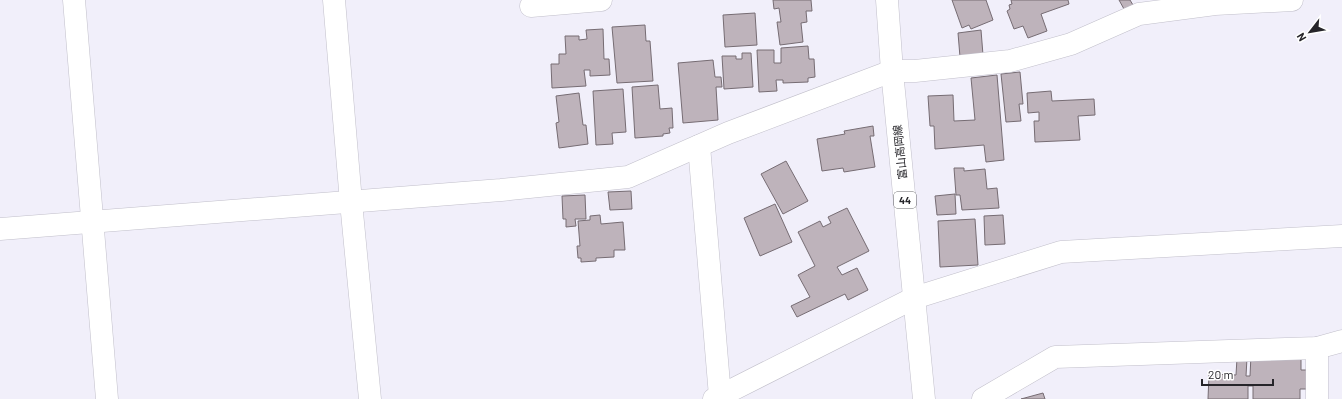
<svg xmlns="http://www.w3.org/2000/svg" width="1342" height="399" viewBox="0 0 1342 399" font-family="Barlow,'Noto Sans JP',sans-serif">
	<rect width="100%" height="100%" fill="#f1effa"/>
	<g fill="#beb3bb" stroke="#766c73">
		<polygon points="773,0 811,0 812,11 806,11 807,22 801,23 803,42 780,45 777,22 781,22 779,8 774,9"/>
		<polygon points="952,0 986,0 993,20 971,29 969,25 962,28"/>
		<polygon points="1011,0 1068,0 1069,4 1041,14 1047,31 1028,38 1023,26 1014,29 1007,11 1010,9 1009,5 1012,4"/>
		<polygon points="1119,0 1130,0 1133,5 1124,9"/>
		<polygon points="755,13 757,45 725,47 723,15"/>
		<polygon points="645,25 646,41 650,41 653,81 617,83 612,27"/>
		<polygon points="603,29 604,59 609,59 610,75 590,76 590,70 584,70 586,86 552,88 551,64 559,64 559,54 566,54 565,36 579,36 579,40 587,39 586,30"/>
		<polygon points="981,30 983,55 960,57 958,33"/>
		<polygon points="808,46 809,59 814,59 815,77 808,78 808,82 783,83 783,80 776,80 777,91 759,92 757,50 774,50 774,63 781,63 781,48"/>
		<polygon points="742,53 751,53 753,87 724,89 722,56 736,56 736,59 742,59"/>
		<polygon points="713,60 715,77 721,77 722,87 716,87 718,120 683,123 678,63"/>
		<polygon points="1020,72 1023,104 1019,104 1021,121 1006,122 1001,74"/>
		<polygon points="997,75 1004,160 986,162 984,145 935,149 934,126 930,126 928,96 953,95 954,121 975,120 971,78"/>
		<polygon points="658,85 660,109 672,108 673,128 669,128 670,133 663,134 663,136 635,138 632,87"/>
		<polygon points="623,89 626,132 612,133 613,144 596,145 593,91"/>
		<polygon points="1051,91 1052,101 1094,99 1095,115 1078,116 1080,140 1035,142 1034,121 1039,121 1039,112 1028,113 1027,93"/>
		<polygon points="579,93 583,125 586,125 588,144 559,148 556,123 559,122 556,96"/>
		<polygon points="873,126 874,136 870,136 875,167 844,172 843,168 822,171 817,139 845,134 844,131"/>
		<polygon points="786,161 808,201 783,214 761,174"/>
		<polygon points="954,168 964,168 964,171 985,169 987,189 997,188 999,208 962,210 960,195 956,195"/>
		<polygon points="631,191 632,209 610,210 608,192"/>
		<polygon points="955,194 956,214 937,215 935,196"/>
		<polygon points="585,195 586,219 575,219 576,226 566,227 566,219 563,219 562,196"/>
		<polygon points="775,204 792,242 760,256 744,218"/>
		<polygon points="847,208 869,251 837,267 842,275 857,268 868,290 848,300 845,294 797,317 791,306 810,297 798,275 815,266 798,232 820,221 823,227 831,223 828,217"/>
		<polygon points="600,215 601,224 623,222 625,250 614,250 614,257 596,258 596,261 581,262 581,258 578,258 577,246 580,246 578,221 590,220 590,216"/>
		<polygon points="1003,215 1005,244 985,245 984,216"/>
		<polygon points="975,219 978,265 940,267 938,221"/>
		<polygon points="1251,355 1301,357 1301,370 1308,370 1307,389 1300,389 1300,399 1253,399 1253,386 1248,386 1248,399 1208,399 1209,374 1236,375 1237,358 1247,358 1246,376 1250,376"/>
		<polygon points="1043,393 1045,399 1021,399"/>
	</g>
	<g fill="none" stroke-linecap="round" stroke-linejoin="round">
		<defs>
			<g id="minor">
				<polyline points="74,0 107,399"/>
				<polyline points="334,0 351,202 370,399"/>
				<polyline points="531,6 601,0"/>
				<polyline points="699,146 720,396"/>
				<polyline points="0,229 501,190 628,177 728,133 892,71 915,71 1010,61 1071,44 1139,14 1215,4 1292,0"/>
				<polyline points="1317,348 1317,399"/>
				<polyline points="714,399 914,298 1061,252 1342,236"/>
				<polyline points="983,399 1055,357 1317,348 1342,341"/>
			</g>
			<polyline id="major" points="887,0 892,71 924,399"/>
		</defs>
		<use href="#minor" stroke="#c1bfca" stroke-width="23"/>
		<use href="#major" stroke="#c1bfca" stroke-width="23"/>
		<use href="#minor" stroke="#fff" stroke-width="22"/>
		<use href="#major" stroke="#fff" stroke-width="22"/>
	</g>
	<g text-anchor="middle" stroke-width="3" stroke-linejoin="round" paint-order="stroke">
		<rect fill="#fff" stroke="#67666a" stroke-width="1" x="894" y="192" width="22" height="16" rx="3"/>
		<g font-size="10" font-weight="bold" fill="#26252a">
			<text x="905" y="204">44</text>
		</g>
		<g font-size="11" fill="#26252a" stroke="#fff">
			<text transform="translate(900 152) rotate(-96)" y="4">富山高岡線</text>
		</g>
	</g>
	<g transform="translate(1310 32) rotate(239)" stroke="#ffffff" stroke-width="3" paint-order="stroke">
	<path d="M0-3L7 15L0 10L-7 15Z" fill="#26252a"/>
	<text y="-6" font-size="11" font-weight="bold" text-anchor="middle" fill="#26252a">N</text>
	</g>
	<path d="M1202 379v6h71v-6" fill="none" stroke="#26252a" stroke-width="2"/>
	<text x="1208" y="379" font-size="12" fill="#26252a" stroke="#ffffff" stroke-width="3" paint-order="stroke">20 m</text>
</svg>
